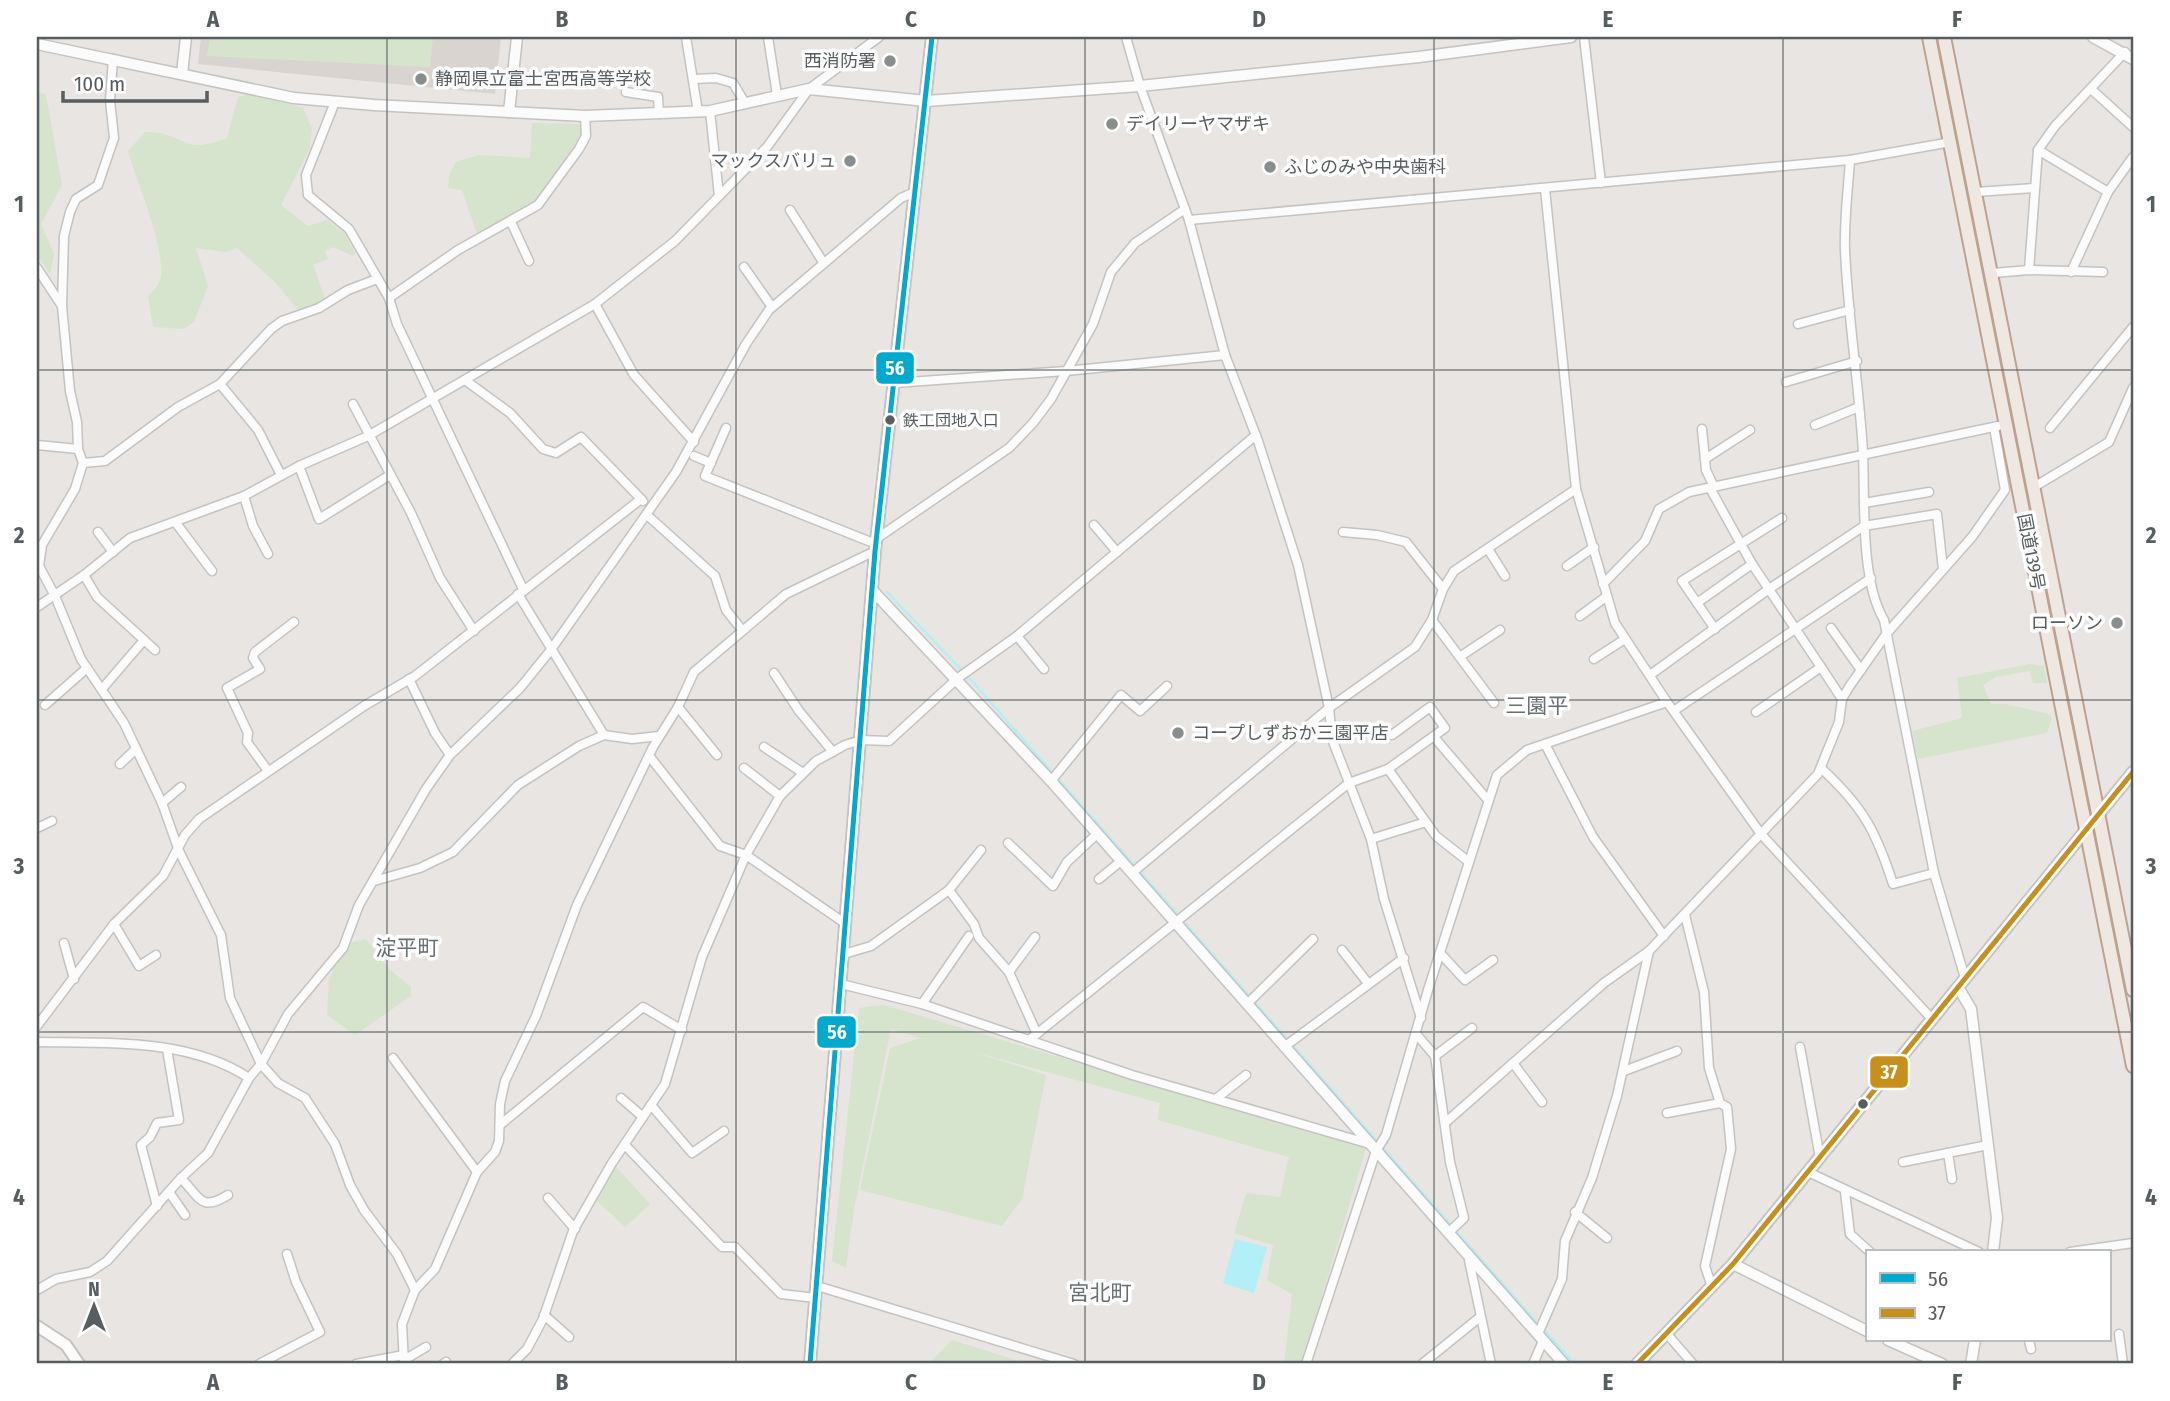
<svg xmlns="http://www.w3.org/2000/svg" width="2170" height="1401" viewBox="0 0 2170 1401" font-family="'Fira Sans Condensed','Noto Sans JP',sans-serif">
	<rect width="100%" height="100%" fill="#e8e5e2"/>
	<polygon fill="#dad4d1" points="201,37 501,37 495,94 198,64"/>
	<g fill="#d6e4cd">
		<polygon points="210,37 433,37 430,67 207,56"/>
		<polygon points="37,91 46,95 62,185 41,224 54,254 50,274 37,255"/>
		<path d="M258,92l45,16 9,20 -2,20 -29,57 27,21 19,-6 17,13 11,19 -2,4 -20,-9 -8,4 3,8 -15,6 12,34 -15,9 -12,2 -23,-28 -38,-34 -11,4 -30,-4 12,38 -14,36 -10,7 -31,-2 -5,-31c3,-4 9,-8 11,-13 11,-25 -23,-104 -31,-132l17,-19c40,-1 36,25 82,6l11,-41z"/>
		<polygon points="532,123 579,124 582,126 582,135 536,202 477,234 462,190 448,188 449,176 456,162 479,155 530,158"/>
		<polygon points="2030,664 2044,666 2047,683 2033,683 2030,671 1996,677 1983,685 1991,704 2005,704 2049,714 2052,718 2047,733 1918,759 1912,731 1962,718 1957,678"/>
		<polygon points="366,939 388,968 411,987 411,996 355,1035 327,1015 329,980 333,971 330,964 353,942"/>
		<polygon points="884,1005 1366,1148 1302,1364 1284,1364 1292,1294 1267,1280 1273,1245 1234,1233 1246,1193 1280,1197 1289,1157 1158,1120 1160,1103 971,1051 1046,1075 1022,1199 1002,1226 860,1190 890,1048 921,1038 891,1029 854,1209 846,1268 832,1261 859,1008"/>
		<polygon points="616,1167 650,1204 625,1227 597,1201"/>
		<polygon points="952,1340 1028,1364 929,1364"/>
	</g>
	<polygon fill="#b3eff6" points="1235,1239 1267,1247 1254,1293 1223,1283"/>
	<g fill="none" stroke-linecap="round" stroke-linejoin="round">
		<g stroke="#b3eff6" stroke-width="2.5">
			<polyline points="887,592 971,680 1538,1324"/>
			<polyline points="1543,1329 1575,1364"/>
		</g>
		<defs>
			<g id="minor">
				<polyline points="686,37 698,112"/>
				<polyline points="768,37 777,95"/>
				<polyline points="1126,37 1140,86 1189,220 1225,355 1258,441 1298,565 1329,708 1332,739 1371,839 1384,899 1421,1018"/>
				<polyline points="1584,37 1601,183"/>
				<polyline points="694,79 716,78 733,83 745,103"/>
				<polyline points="2091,89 2133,127"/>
				<polyline points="626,92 658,97 659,114"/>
				<polyline points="335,102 306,175 308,195 349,229 389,298 397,324 523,589"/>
				<polyline points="710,111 719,196"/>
				<polyline points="2038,150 2108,192"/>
				<path d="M1850,160c-2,30 -6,61 -5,90 3,68 14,135 18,202 2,47 -3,128 21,168l50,253 31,105"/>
				<polyline points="1545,189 1576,489 1615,623 1667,702 1761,834 1932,1019"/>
				<polyline points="1976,192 2035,188"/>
				<polyline points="790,210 823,262"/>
				<polyline points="1189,220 1850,160 1951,142"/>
				<polyline points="511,222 529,261"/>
				<polyline points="744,267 772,307"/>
				<polyline points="37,268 62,306 70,391 77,422 78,449 83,463 75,489 42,545 39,566 55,596 81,659 124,723 162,803 179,851 221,935 230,998 261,1064 278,1083 305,1098 335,1144 350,1185 364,1210 397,1254 415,1290"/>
				<polyline points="2029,270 2038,150 2055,126 2125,52"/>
				<polyline points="2071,272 2108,192 2133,157"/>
				<polyline points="1993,273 2029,270 2103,272"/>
				<polyline points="389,298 458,250 538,205 579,149 586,136 585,116"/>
				<polyline points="595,304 634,375 694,442"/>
				<polyline points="62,306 64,236 70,212 76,199 98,185 114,138 110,100 113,59"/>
				<polyline points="1798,324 1850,310"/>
				<polyline points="465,380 510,413 543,449 556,453 581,437 643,501"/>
				<polyline points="1786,382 1857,361"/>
				<polyline points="894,383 1066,371 1225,355"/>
				<polyline points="220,384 258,430 281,475"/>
				<polyline points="353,404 411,513 440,578 474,631"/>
				<polyline points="1815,425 1859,407"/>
				<polyline points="726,428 705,476 876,544"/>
				<polyline points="2050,428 2133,327"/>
				<polyline points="1702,429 1706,470 1714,487"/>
				<polyline points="37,445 78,449"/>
				<polyline points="694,456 711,463"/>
				<polyline points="1705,459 1750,430"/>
				<polyline points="83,463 105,461 178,407 220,384 271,329 282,321 319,308 348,290 377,279"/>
				<polyline points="299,466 319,519 390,475"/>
				<polyline points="2034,487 2109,442 2133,388"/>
				<polyline points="1710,488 1752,564 1821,667"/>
				<polyline points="244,496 253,526 268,554"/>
				<polyline points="1864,503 1929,492"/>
				<polyline points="647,515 715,576 726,610 742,630"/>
				<polyline points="176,523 212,571"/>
				<polyline points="1094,525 1117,552"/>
				<polyline points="98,532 113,552"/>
				<polyline points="1343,532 1377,535 1406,542 1443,589"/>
				<polyline points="876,539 1009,448 1033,423 1051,399 1093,324 1111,272 1135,243 1185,209"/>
				<polyline points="1488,549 1505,576"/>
				<polyline points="1567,566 1594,547"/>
				<polyline points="84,575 97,597 155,650"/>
				<polyline points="1603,584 1645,541 1659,509 1689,492 1998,426"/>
				<polyline points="518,594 604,735"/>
				<polyline points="1697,603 1752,564"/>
				<polyline points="37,607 84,575 130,538 244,496 299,466 368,436 595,304 675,241 767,147 809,89 879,37"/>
				<polyline points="1580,616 1607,596"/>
				<polyline points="1432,620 1494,703"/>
				<polyline points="1831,628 1861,670"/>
				<polyline points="1715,629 1682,581 1782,518"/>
				<polyline points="1017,636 1044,669"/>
				<polyline points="1461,656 1500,630"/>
				<polyline points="1594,659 1625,639"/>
				<polyline points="774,673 799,711 833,752"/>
				<polyline points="1650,675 1769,589 1864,526 1937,514 1943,569"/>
				<polyline points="409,679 435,733 450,755"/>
				<polyline points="102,689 144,640"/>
				<polyline points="45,705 87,668"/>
				<polyline points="678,707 717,755"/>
				<polyline points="1675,710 1871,578"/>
				<polyline points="1756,712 1821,667 1842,699"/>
				<polyline points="1434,737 1487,799"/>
				<polyline points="1545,744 1593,837 1664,936"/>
				<polyline points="764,747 803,773"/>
				<polyline points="650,757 720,846 746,855 846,924"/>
				<polyline points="120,764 136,749"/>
				<polyline points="744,768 780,796"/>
				<polyline points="1388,769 1445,728 1430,707 1392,735"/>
				<path d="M1822,769c41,38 54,62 71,115l41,-11"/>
				<polyline points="268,771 247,742 248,733 227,688 260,669 253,658 255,652 294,622"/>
				<polyline points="1051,781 1121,695 1140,711 1167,686"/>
				<polyline points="162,803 181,787"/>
				<polyline points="37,828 52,821"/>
				<polyline points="1371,839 1426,822"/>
				<polyline points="1008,843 1053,886 1067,862 1097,834"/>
				<polyline points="1132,873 1329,708 1415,647 1432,620 1443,589 1454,571 1576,489"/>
				<polyline points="1099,879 1121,861"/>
				<polyline points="374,881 420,868 453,852 518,785 579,746 604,735 632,739 659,736"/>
				<polyline points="949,890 974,924 979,938 1009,972 1037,1034"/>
				<polyline points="1685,915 1704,992 1709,1068 1720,1103 1727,1107 1731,1149 1705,1266 1712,1287"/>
				<polyline points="114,924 139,966 156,955"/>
				<polyline points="64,943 74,979"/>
				<polyline points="1342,950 1367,982"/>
				<polyline points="1440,953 1465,980 1493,960"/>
				<polyline points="844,954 871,946 949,890 981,850"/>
				<polyline points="1009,972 1035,937"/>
				<polyline points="841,984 922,1004 1132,1075 1370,1144"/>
				<polyline points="1248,1003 1313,939"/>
				<polyline points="922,1004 969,936"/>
				<polyline points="37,1026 114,924 163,876 185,835 199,819 364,706 415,676 641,499"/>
				<polyline points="1417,1035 1435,1056 1450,1162 1464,1218 1448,1233"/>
				<polyline points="1029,1040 1349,783 1388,769 1436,836 1469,862"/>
				<path d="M37,1042c69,1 152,-4 212,36"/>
				<polyline points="1284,1047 1404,958"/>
				<polyline points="1800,1047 1820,1158"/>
				<polyline points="1435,1056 1472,1028"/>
				<polyline points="393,1058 477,1172"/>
				<polyline points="1513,1063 1542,1102"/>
				<polyline points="1624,1071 1677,1051"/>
				<polyline points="621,1098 643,1117"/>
				<polyline points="1217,1098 1246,1075"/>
				<polyline points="651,1105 692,1153 724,1131"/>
				<polyline points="1667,1113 1720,1103"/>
				<polyline points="1446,1122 1604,983 1649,951"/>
				<polyline points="500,1125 643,1007 682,1030"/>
				<polyline points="625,1145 722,1247 735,1247 781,1294 816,1298"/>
				<polyline points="1948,1153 1952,1179"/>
				<polyline points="1903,1162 1988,1145"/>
				<polyline points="1808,1172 1979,1252"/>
				<path d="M181,1178c19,20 20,34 47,17"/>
				<polyline points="169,1192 185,1215"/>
				<polyline points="1845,1192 1850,1234 1870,1252"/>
				<polyline points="548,1198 575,1229"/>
				<polyline points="157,1206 141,1145 150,1137 157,1123 179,1120 167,1049"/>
				<polyline points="1575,1212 1607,1238"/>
				<polyline points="2070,1252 2133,1243"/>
				<polyline points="1469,1260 1491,1364"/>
				<polyline points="817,1286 1074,1364"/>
				<polyline points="37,1290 56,1279 90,1272 107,1261 181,1178 208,1153 249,1078 261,1064 288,1014 343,948 359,905 426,789 450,755 520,688 550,651 676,472 746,344 769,310 901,198 915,192"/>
				<polyline points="544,1315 569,1337"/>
				<polyline points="1538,1334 1562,1279 1565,1241 1592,1178 1617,1096 1649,951 1818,774 1839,722 1842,699 1849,687 1887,633 1972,537 2005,490 1994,427"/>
				<polyline points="1667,1334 1693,1364"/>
				<polyline points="2119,1334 2123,1364"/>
				<polyline points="2029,1340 2031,1349"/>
				<polyline points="404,1360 426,1347"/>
				<polyline points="259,1364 320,1332 296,1282 287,1254"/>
				<polyline points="356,1364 404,1355"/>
				<polyline points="404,1364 402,1324 415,1290 435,1269 477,1172 495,1152 499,1141 500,1104 505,1081 536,1016 577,905 653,747 678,707 694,672 786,594 875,551"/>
				<polyline points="443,1364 446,1362"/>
				<polyline points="512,1364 527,1349 543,1319 573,1231 612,1163 665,1084 702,957 746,855 780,796 816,761 845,745 861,740 889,741 958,678 1017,636 1256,435"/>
				<polyline points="1306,1364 1376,1151 1386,1135 1428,990 1497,775 1527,750 1667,702"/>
				<polyline points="1422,1364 1480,1317"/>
				<polyline points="1533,1364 1543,1341"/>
			</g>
			<g id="tertiary">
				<polyline points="2093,37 2133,59"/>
				<polyline points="37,44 294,98 374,105 585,116 710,111 809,89 926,101 1140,86 1419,57 1571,37"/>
				<polyline points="182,74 186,37"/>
				<polyline points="509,112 517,37"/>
				<polyline points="873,591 1051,781 1564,1364"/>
				<polyline points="1958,987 1971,1009 1997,1218 1993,1252"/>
				<polyline points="1733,1264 1867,1331"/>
				<polyline points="1888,1340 1942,1364"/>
				<polyline points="1971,1364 1975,1340"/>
			</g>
			<g id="secondary">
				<polyline points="37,1326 66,1345 79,1364"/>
				<polyline points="810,1364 875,551 932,37"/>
				<polyline points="1637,1364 1733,1264 2133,772"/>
			</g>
			<g id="trunk">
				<polyline points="1929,37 2133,1066"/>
				<polyline points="1944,37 2133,990"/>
			</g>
		</defs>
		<use href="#minor" stroke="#c4c3c2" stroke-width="11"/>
		<use href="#tertiary" stroke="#c4c3c2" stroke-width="13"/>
		<use href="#secondary" stroke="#c4c3c2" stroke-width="14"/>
		<use href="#trunk" stroke="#bfa190" stroke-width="16"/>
		<use href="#minor" stroke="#fcfbfb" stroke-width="8"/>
		<use href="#tertiary" stroke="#fcfbfb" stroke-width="10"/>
		<use href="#secondary" stroke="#fcfbfb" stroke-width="10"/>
		<use href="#trunk" stroke="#efe8e2" stroke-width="12"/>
		<defs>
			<polyline id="bus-1" points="810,1364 875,551 932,37"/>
			<polyline id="bus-2" points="1637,1364 1733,1264 2133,772"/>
		</defs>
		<use href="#bus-1" stroke="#fff" stroke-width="10"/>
		<use href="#bus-2" stroke="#fff" stroke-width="10"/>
		<use href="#bus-1" stroke="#00a9ce" stroke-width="5"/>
		<use href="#bus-2" stroke="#c7901d" stroke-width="5"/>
	</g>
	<path fill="none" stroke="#585e60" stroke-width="2" stroke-opacity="0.55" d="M387,37v1327M736,37v1327M1085,37v1327M1434,37v1327M1783,37v1327M37,370h2096M37,700h2096M37,1032h2096"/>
	<g fill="#8a8d8e" stroke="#fff" stroke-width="2.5">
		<circle cx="890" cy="61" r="7"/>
		<circle cx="421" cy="79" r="7"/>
		<circle cx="1112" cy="124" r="7"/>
		<circle cx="850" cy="161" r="7"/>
		<circle cx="1270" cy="167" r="7"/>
		<circle cx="2117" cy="623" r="7"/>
		<circle cx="1178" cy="733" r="7"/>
	</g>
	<g fill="#585e60" stroke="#fff" stroke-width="2.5">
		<circle cx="890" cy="420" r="6"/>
		<circle cx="1863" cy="1104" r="6"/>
	</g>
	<g text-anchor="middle" stroke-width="7" stroke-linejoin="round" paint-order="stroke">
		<g font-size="16" fill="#585e60" stroke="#fff" text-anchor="start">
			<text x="903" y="426">鉄工団地入口</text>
		</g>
		<g font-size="18" fill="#585e60" stroke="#fff" text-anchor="start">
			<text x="876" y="67" text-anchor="end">西消防署</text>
			<text x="435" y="85">静岡県立富士宮西高等学校</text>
			<text x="1126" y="130">デイリーヤマザキ</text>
			<text x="836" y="167" text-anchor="end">マックスバリュ</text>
			<text x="1284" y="173">ふじのみや中央歯科</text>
			<text x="2103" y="629" text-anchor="end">ローソン</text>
			<text x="1192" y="739">コープしずおか三園平店</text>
		</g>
		<g font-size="18" fill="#585e60" stroke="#fff">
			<text transform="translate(2031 552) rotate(79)" y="6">国道139号</text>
		</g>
		<g font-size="21" fill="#697072" stroke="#fff">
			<text x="1537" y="713">三園平</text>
			<text x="407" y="955">淀平町</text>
			<text x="1100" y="1300">宮北町</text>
		</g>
	</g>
	<g stroke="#fff" stroke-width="2.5">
		<rect x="875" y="351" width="40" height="34" rx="7" fill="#00a9ce"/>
		<rect x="816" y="1015" width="41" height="34" rx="7" fill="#00a9ce"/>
		<rect x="1869" y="1055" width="40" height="34" rx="7" fill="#c7901d"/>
	</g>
	<g font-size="19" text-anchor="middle" font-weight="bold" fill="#fff">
		<text x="895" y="375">56</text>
		<text x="837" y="1039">56</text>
		<text x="1889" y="1079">37</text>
	</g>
	<rect width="2170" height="1401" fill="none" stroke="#ffffff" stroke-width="77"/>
	<rect x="1866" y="1250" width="245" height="91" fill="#ffffff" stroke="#bcbfbf" stroke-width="2"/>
	<rect x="1880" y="1273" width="35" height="10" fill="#00a9ce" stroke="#bcbfbf" stroke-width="2"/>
	<text x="1928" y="1286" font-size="21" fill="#585e60">56</text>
	<rect x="1880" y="1308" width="35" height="10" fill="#c7901d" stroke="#bcbfbf" stroke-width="2"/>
	<text x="1928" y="1320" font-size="21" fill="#585e60">37</text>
	<g transform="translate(94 1306)" stroke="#ffffff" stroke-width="5" paint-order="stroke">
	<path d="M0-5L12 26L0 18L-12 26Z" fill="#585e60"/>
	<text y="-10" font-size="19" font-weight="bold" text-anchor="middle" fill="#585e60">N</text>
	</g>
	<path d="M63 91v10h144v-10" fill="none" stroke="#585e60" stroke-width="3.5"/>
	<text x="74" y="91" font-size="21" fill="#585e60" stroke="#ffffff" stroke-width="5" paint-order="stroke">100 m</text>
	<rect x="38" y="38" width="2094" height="1324" fill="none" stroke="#585e60" stroke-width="2.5"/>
	<g font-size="23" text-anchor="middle" font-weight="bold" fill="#585e60">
		<text x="213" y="27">A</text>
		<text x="562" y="27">B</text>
		<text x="911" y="27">C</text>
		<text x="1259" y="27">D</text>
		<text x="1608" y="27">E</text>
		<text x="1957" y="27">F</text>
		<text x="19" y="212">1</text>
		<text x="2151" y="212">1</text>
		<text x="19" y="543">2</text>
		<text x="2151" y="543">2</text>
		<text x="19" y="874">3</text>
		<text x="2151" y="874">3</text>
		<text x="19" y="1205">4</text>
		<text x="2151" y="1205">4</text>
		<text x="213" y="1390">A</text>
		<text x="562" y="1390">B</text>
		<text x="911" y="1390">C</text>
		<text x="1259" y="1390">D</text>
		<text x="1608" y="1390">E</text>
		<text x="1957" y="1390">F</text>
	</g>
</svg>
